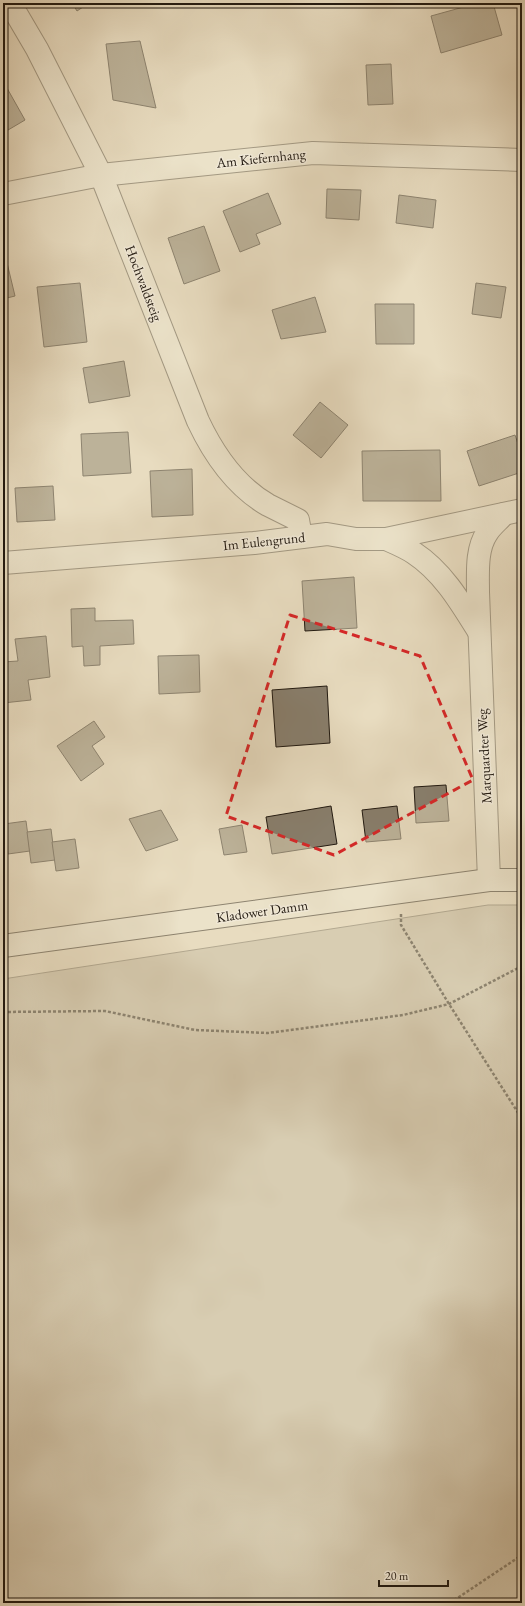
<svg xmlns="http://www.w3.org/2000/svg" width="525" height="1606" viewBox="0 0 525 1606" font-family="'EB Garamond',serif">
	<rect width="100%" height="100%" fill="#e8dcc0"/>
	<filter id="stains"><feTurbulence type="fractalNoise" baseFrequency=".005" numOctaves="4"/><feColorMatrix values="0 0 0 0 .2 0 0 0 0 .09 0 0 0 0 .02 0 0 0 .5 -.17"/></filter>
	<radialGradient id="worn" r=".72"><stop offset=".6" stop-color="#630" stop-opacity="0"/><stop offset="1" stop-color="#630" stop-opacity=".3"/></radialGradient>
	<polygon fill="#c6bba2" stroke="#746a59" points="488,905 522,905 522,1603 3,1603 3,979"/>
	<g fill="#887e6c" stroke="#211910">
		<polygon points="72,3 89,3 77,11"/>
		<polygon points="237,3 246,3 240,7"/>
		<polygon points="478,3 493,3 502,35 441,53 431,16"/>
		<polygon points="140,41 156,108 113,100 106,44"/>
		<polygon points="391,64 393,104 368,105 366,65"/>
		<polygon points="3,81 25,120 3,133"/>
		<polygon points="327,189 361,190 359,220 326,218"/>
		<polygon points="268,193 281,224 256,234 260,244 240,252 223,211"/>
		<polygon points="399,195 436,200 433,228 396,223"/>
		<polygon points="204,226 220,271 184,284 168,238"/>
		<polygon points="3,246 15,296 3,299"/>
		<polygon points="80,283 87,342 44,347 37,287"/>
		<polygon points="476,283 506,287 501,318 472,314"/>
		<polygon points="315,297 326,332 281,339 272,310"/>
		<polygon points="375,304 414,304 414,344 376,344"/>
		<polygon points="124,361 130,396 89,403 83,368"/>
		<polygon points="320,402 348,425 321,458 293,435"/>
		<polygon points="128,432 131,473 83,476 81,434"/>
		<polygon points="515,435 522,456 522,472 479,486 467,451"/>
		<polygon points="440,450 441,501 363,501 362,451"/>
		<polygon points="192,469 193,515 152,517 150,471"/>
		<polygon points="53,486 55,520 17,522 15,488"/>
		<polygon points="354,577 357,628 305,631 302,581"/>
		<polygon points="95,608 95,621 133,620 134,644 100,646 100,665 84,666 83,646 72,647 71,609"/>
		<polygon points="46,636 50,677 28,680 31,700 3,703 3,662 18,661 15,639"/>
		<polygon points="199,655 200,692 159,694 158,656"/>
		<polygon points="327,686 330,743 276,747 272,690"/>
		<polygon points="94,721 105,737 92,746 104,764 81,781 57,746"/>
		<polygon points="446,785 449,821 416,823 414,787"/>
		<polygon points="331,806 337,844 272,854 266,817"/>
		<polygon points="397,806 401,839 366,842 362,810"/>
		<polygon points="161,810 178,840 146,851 129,819"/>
		<polygon points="3,818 6,842 3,843"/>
		<polygon points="26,821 30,851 8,854 4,824"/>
		<polygon points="242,825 247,852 224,855 219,829"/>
		<polygon points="51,829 55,860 31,863 27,832"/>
		<polygon points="75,839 79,868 56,871 52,842"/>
	</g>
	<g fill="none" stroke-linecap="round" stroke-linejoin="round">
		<defs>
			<g id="street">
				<path d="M10,3l27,46 64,126 97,246c16,34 37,65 70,84 10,5 20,10 30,15l3,17"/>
				<polyline points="3,194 101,175 313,153 522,160"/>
				<path d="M386,539c9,4 19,8 28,14 29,19 47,50 65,79"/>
				<polyline points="3,563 254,543 327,534 356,539 386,539 522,510"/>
				<path d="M489,880l-11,-288c0,-19 -2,-43 9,-59 4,-7 12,-13 17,-19"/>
			</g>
			<polyline id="secondary" points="3,946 489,880 522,880"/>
		</defs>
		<use href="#street" stroke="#534a3c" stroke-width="24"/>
		<use href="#secondary" stroke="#211910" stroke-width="24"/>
		<g stroke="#211910" stroke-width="2.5" stroke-dasharray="3 2" stroke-linecap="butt">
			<polyline points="401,914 401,925 449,1004 522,1119"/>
			<polyline points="3,1012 105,1011 195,1030 268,1033 403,1015 449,1004 522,966"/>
			<polyline points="450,1603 522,1555"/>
		</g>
		<use href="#street" stroke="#f0e8d6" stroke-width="22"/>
		<use href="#secondary" stroke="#f0e8d6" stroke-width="22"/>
	</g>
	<path d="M0 0H525V1606H0ZM290,615l130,41 53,124 -139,75 -108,-39z" fill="#e8dcc0" fill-opacity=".55" fill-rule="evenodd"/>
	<path fill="none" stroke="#d62828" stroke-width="3" stroke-dasharray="8 5" stroke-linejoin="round" d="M290,615l130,41 53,124 -139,75 -108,-39z"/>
	<g text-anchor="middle" stroke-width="3" stroke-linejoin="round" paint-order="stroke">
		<g font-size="14" fill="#211910" stroke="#f0e8d6">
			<text transform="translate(261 158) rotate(-6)" y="5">Am Kiefernhang</text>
			<text transform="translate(144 283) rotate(69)" y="5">Hochwaldsteig</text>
			<text transform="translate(264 541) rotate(-6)" y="5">Im Eulengrund</text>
			<text transform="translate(484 756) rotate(-93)" y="5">Marquardter Weg</text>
			<text transform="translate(262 911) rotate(-8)" y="5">Kladower Damm</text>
		</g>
	</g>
	<rect width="525" height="1606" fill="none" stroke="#e8dcc0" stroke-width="16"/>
	<rect x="4" y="4" width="517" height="1598" fill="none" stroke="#211910" stroke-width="2"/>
	<rect x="8" y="8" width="509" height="1590" fill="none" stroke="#211910"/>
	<path d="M379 1580v6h69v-6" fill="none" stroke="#211910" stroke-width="2"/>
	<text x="385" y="1580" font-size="12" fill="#211910" stroke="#f0e8d6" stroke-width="3" paint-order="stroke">20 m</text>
	<rect width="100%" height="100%" filter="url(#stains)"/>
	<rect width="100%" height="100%" fill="url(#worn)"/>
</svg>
